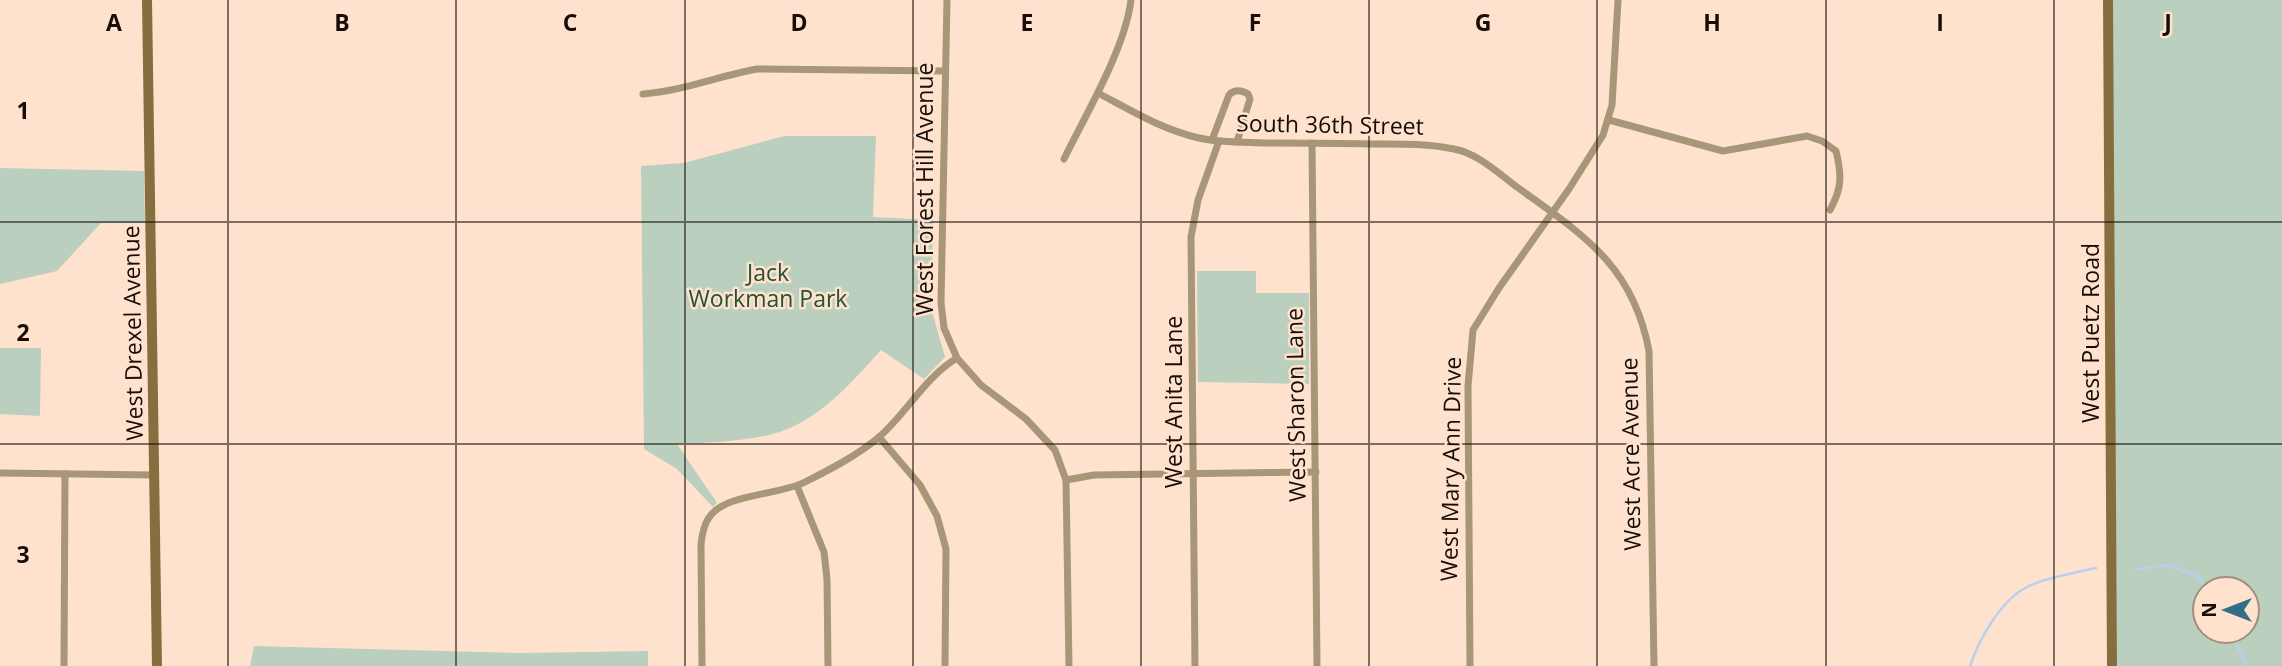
<svg xmlns="http://www.w3.org/2000/svg" width="2282" height="666" viewBox="0 0 2282 666" font-family="'Open Sans',sans-serif">
	<rect width="100%" height="100%" fill="#ffe2ce"/>
	<g fill="#bbcfbf" fill-rule="evenodd">
		<path d="M2110,0h172v666h-165zM2205,589h42v42h-42z"/>
		<path d="M784,136h92l-3,81 60,3 -2,88 14,49 -21,22 -43,-29c-27,30 -57,65 -96,80 -32,12 -74,12 -108,14l40,59 -4,4 -36,-38 -33,-20 -3,-283 43,-3z"/>
		<polygon points="0,168 144,171 145,223 101,223 57,271 0,284"/>
		<polygon points="1197,271 1256,271 1256,293 1309,293 1309,384 1198,382"/>
		<polygon points="0,348 41,348 40,416 0,414"/>
		<polygon points="254,646 521,653 648,651 648,666 250,666"/>
	</g>
	<g fill="none" stroke-linecap="round" stroke-linejoin="round">
		<g stroke="#b9d0ed" stroke-width="2.5">
			<polyline points="2134,570 2168,565 2199,577 2206,589"/>
			<polyline points="2229,631 2248,666"/>
			<path d="M1970,666c9,-27 31,-66 57,-79 14,-8 51,-15 69,-19"/>
		</g>
		<g stroke="#a79677" stroke-width="7">
			<polyline points="947,0 941,303 944,328 957,358 981,385 1026,419 1055,450 1066,480 1069,666"/>
			<path d="M1098,93c32,17 65,37 101,45 23,5 46,4 69,5 33,0 67,0 101,1 28,0 57,-1 85,5 23,4 44,24 63,38 66,48 116,78 132,164l5,315"/>
			<path d="M643,94c40,-3 75,-18 114,-25l188,2"/>
			<path d="M1609,120l114,31 84,-15 15,5 14,10c6,25 6,37 -6,59"/>
			<path d="M1212,140l17,-45c5,-6 13,-5 19,-1l2,5 -13,43"/>
			<polyline points="1312,143 1317,666"/>
			<path d="M1064,159c22,-45 61,-110 67,-159"/>
			<polyline points="879,437 920,485 937,516 946,549 945,666"/>
			<polyline points="0,473 154,475"/>
			<polyline points="1066,480 1094,475 1316,472"/>
			<polyline points="797,486 824,552 827,579 828,666"/>
			<polyline points="64,666 65,474"/>
			<path d="M702,666l-1,-122c1,-8 2,-17 7,-25 15,-26 70,-23 97,-37 26,-13 51,-26 73,-44 29,-25 46,-60 79,-80"/>
			<polyline points="1195,666 1191,237 1198,200 1219,141"/>
			<polyline points="1470,666 1468,386 1473,330 1499,288 1569,189 1603,135 1612,105 1618,0"/>
		</g>
		<g stroke="#876e3e" stroke-width="10">
			<polyline points="147,0 157,666"/>
			<polyline points="2108,0 2112,666"/>
		</g>
	</g>
	<path fill="none" stroke="#160d07" stroke-width="2" stroke-opacity="0.55" d="M228,0v666M456,0v666M685,0v666M913,0v666M1141,0v666M1369,0v666M1597,0v666M1826,0v666M2054,0v666M0,222h2282M0,444h2282"/>
	<g text-anchor="middle" stroke-width="5" stroke-linejoin="round" paint-order="stroke">
		<g font-size="23" fill="#160d07" stroke="#ffe2ce">
			<text transform="translate(1330 125) rotate(1)" y="8">South 36th Street</text>
			<text transform="translate(925 189) rotate(-90)" y="8">West Forest Hill Avenue</text>
			<text transform="translate(133 333) rotate(-91)" y="8">West Drexel Avenue</text>
			<text transform="translate(2091 333) rotate(-90)" y="8">West Puetz Road</text>
			<text transform="translate(1174 402) rotate(-90)" y="8">West Anita Lane</text>
			<text transform="translate(1296 405) rotate(-91)" y="8">West Sharon Lane</text>
			<text transform="translate(1631 454) rotate(-91)" y="8">West Acre Avenue</text>
			<text transform="translate(1451 469) rotate(-89)" y="8">West Mary Ann Drive</text>
		</g>
		<g font-size="23" fill="#215232" stroke="#ffe2ce">
			<text x="768" y="281">Jack<tspan x="768" dy="26">Workman Park</tspan></text>
		</g>
	</g>
	<g font-size="23" text-anchor="middle" font-weight="bold" fill="#160d07" stroke="#ffe2ce" stroke-width="5" stroke-linejoin="round" paint-order="stroke">
		<text x="114" y="31">A</text>
		<text x="342" y="31">B</text>
		<text x="570" y="31">C</text>
		<text x="799" y="31">D</text>
		<text x="1027" y="31">E</text>
		<text x="1255" y="31">F</text>
		<text x="1483" y="31">G</text>
		<text x="1712" y="31">H</text>
		<text x="1940" y="31">I</text>
		<text x="2168" y="31">J</text>
		<text x="23" y="119">1</text>
		<text x="23" y="341">2</text>
		<text x="23" y="563">3</text>
	</g>
	<g transform="translate(2226 610) rotate(270)"><circle r="33" fill="#ffe2ce" stroke="#a28d7e" stroke-width="2"/>
	<path d="M0-5L12 26L0 18L-12 26Z" fill="#326e85"/>
	<text y="-10" font-size="19" font-weight="bold" text-anchor="middle" fill="#160d07">N</text>
	</g>
</svg>
